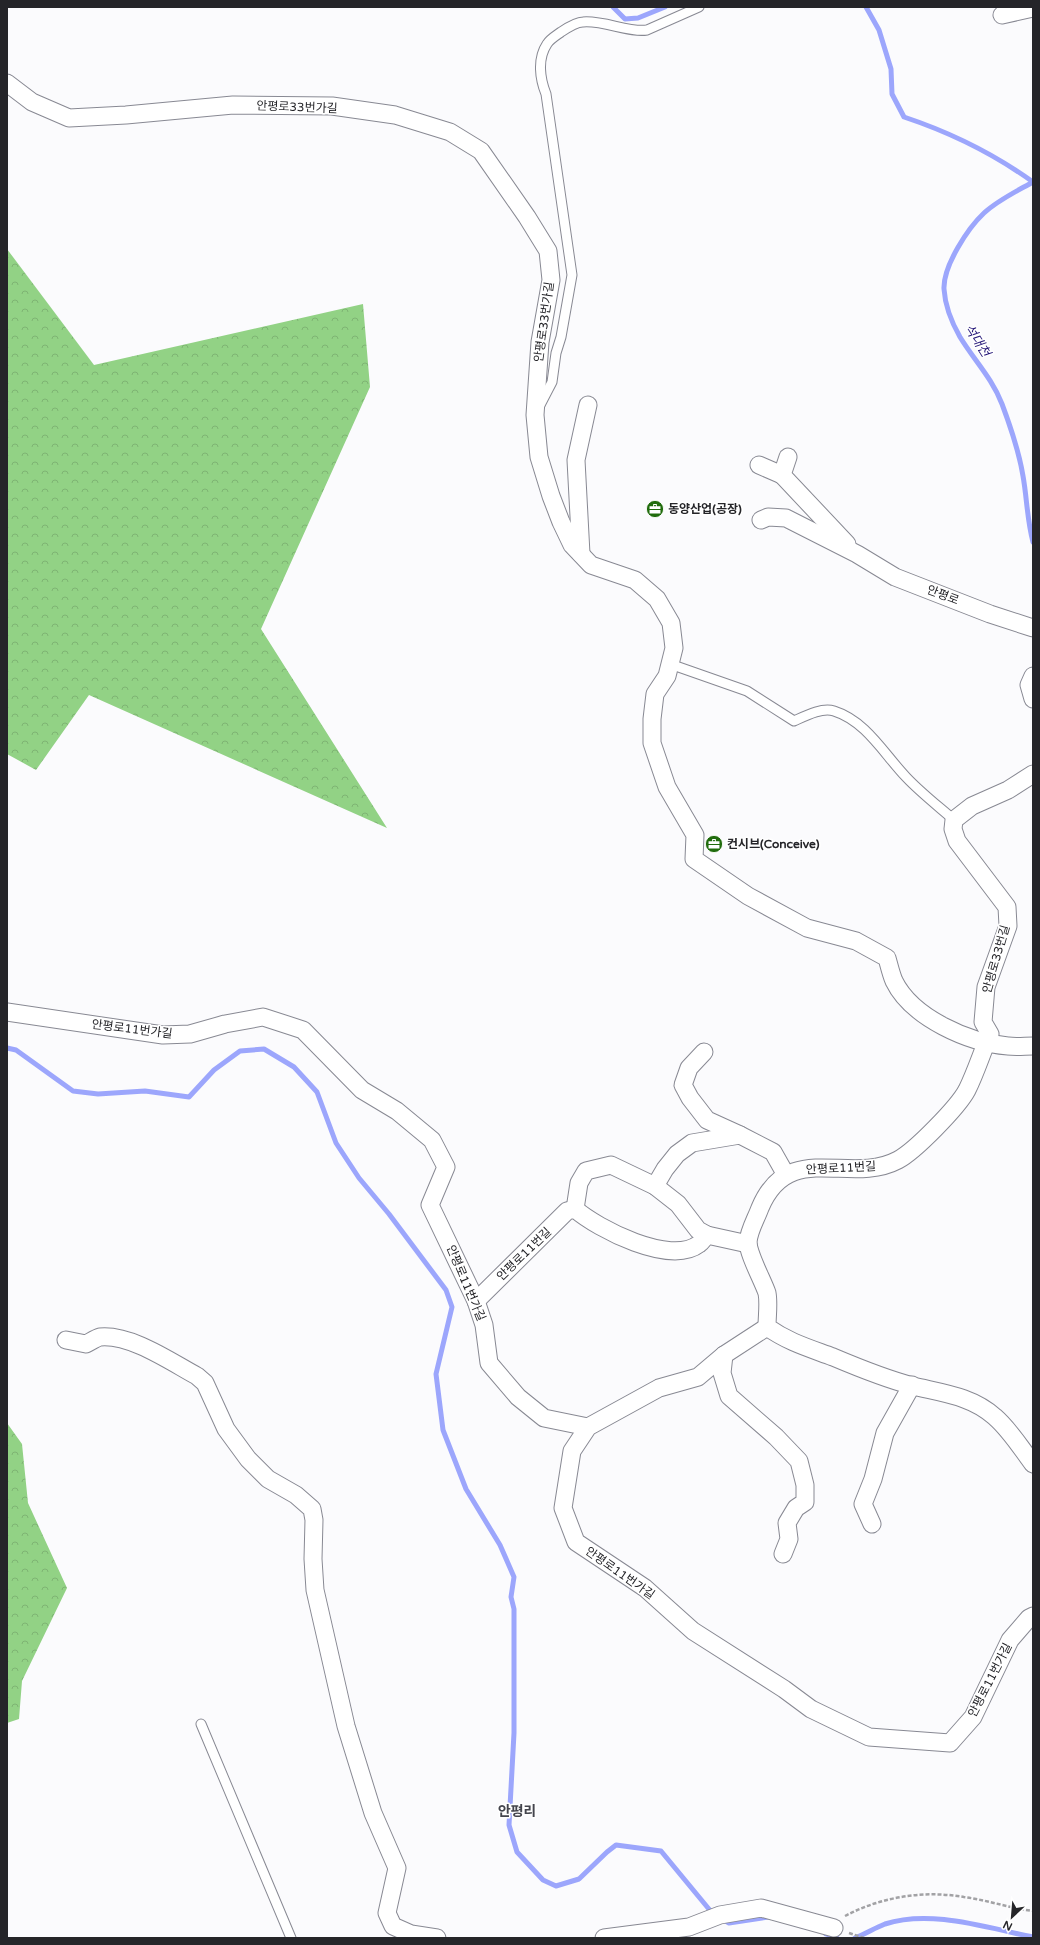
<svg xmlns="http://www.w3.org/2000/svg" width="1040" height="1945" viewBox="0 0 1040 1945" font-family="'Varela Round','Noto Sans KR',sans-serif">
	<defs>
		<pattern id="forest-crowns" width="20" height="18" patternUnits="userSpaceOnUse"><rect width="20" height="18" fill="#92d285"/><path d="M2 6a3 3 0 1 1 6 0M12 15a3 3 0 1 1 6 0" fill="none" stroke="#7eb473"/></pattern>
	</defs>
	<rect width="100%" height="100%" fill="#fbfbfd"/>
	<g fill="url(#forest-crowns)">
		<polygon points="7,249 94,365 363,304 370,387 261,629 387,828 89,695 36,770 7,754"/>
		<polygon points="7,1423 22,1444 28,1503 67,1588 22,1681 19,1719 7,1723"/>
	</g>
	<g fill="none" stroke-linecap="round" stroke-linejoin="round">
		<g stroke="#9ca6fc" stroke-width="5">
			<polyline points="613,7 625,19 638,18 665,7"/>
			<path d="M866,7l13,23 12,39 1,25 12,23c45,15 90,37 129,65"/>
			<path d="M1033,182c-16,9 -35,18 -49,31 -16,15 -41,53 -40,76 1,16 8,34 16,48 14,23 32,41 42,67 9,24 17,47 21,72 4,22 4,44 10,66"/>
			<polyline points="7,1048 16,1050 73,1091 98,1094 145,1091 189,1097 214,1070 240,1051 264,1049 294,1067 317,1092 336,1143 359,1178 389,1214 446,1290 452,1307 436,1374 443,1430 466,1489 500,1545 514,1577 511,1597 514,1609 514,1733 509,1825 517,1852 543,1880 556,1886 579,1879 607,1852 616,1845 661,1851 713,1914"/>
			<polyline points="724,1920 729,1923 768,1917"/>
			<polyline points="826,1934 837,1938"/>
			<path d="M855,1938c10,-4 20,-10 30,-14 46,-15 102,4 148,13"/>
		</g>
		<defs>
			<g id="service">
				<path d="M539,407l13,-25 4,-29 5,-16 11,-62 -26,-181c-6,-15 -9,-35 1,-50 3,-5 10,-9 14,-12 6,-4 15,-10 22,-10 20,-2 47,11 64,8l52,-23"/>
				<path d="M670,664l77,27 47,30c11,-5 28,-14 40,-10 32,10 50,43 72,66 14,15 32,29 48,43"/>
				<polyline points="201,1724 291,1938"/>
			</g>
			<g id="minor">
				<polyline points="1002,15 1033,8"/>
				<path d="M7,83l25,19 37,16 57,-3 107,-10 99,1 63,9 55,17 31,19 46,66 21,34 3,29 -11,62 -5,73 4,42 12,39 10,26 11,23 19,20 44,15 22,19 14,24 3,25 -7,28 -12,18 -3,25v24l15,44 28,48 -1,24 54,37 59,32 49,13 31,17c2,7 4,16 7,23 18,37 75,62 114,65 8,1 17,0 25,0"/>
				<polyline points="788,457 782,475 847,544"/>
				<polyline points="759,465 782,475"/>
				<polyline points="761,520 768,517 786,518 857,554 895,577 990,614 1033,628"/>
				<polyline points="581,554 576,460 588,405"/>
				<polyline points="1033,676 1029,685 1033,699"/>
				<path d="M1033,774l-25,16 -36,16 -18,14 -1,9 4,12 50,66 1,19 -22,61 -3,35 7,12c-8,18 -14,38 -23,56 -9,17 -52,61 -69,70 -49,26 -109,-21 -138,48 -4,11 -11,22 -12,34 0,12 15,39 19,51 2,10 0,23 0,34 21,15 42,21 66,30 26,11 53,22 80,29 29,7 59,10 82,31 15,13 26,31 38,47"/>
				<polyline points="7,1012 163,1035 190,1034 225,1024 263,1017 303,1030 362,1090 397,1111 432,1140 446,1167 430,1205 476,1301 484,1325 489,1363 518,1397 544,1418 588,1427"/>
				<polyline points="704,1052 689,1068 683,1085 690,1098 707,1120 740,1135"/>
				<polyline points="655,1186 665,1169 677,1154 692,1143 740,1135 773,1152 786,1175"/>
				<polyline points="575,1209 579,1183 586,1171 611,1165 655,1186 678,1204 698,1230 707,1235"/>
				<path d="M476,1301l91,-90 8,-2c23,20 95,57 124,35 3,-2 5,-6 8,-9l41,9"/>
				<polyline points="767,1327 724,1355 698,1377 659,1388 588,1427 572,1451 563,1508 576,1542 645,1588 693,1631 784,1689 811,1709 869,1737 950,1743 973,1717 1010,1640 1029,1618 1033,1616"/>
				<path d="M66,1340l20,4c4,-2 10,-6 14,-7 31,-3 71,25 97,39l8,7 21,46 22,30 20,20 28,16 16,14 2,11 -1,39 2,31 31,136 27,87 24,55 -10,45 6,13 18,8 26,4"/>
				<polyline points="724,1355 722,1373 729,1396 776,1437 799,1461 805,1485 805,1502 796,1508 787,1523 789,1539 783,1554"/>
				<polyline points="872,1524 863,1504 873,1479 885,1433 912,1385"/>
				<polyline points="604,1938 689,1927 720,1915 761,1908 834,1928"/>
			</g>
		</defs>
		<use href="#service" stroke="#888993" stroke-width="11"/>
		<use href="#minor" stroke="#888993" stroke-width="19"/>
		<g stroke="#a2a2a5" stroke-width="2.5" stroke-dasharray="4 2" stroke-linecap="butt">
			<path d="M845,1916c36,-19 78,-26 119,-19 23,3 45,11 69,14"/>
			<polyline points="849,1933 864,1938"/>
		</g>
		<use href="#service" stroke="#fff" stroke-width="9"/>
		<use href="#minor" stroke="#fff" stroke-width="17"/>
	</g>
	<defs>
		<symbol id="office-disc" viewBox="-11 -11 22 22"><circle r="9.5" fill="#216c0d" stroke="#fff"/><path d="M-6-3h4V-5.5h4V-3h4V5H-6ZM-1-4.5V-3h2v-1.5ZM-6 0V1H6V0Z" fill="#fff"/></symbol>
	</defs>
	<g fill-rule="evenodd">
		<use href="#office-disc" x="645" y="499" width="20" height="20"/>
		<use href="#office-disc" x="704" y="834" width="20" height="20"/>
	</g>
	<g text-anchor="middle" stroke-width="3" stroke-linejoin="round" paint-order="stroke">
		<g font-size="12" fill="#252529" stroke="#fff">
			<text transform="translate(297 107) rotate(2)" y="4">안평로33번가길</text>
			<text transform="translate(544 322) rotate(-82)" y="4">안평로33번가길</text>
			<text transform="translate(943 595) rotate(21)" y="4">안평로</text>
			<text transform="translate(996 959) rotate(-74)" y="4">안평로33번길</text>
			<text transform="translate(132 1029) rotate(7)" y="4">안평로11번가길</text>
			<text transform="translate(841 1168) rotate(-3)" y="4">안평로11번길</text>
			<text transform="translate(524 1254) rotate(-44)" y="4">안평로11번길</text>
			<text transform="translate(466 1283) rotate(67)" y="4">안평로11번가길</text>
			<text transform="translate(620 1573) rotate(35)" y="4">안평로11번가길</text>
			<text transform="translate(990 1680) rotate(-63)" y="4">안평로11번가길</text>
		</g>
		<g font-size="12" font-weight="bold" fill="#252529" stroke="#fff" text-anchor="start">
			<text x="668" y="513">동양산업(공장)</text>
			<text x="727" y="848">컨시브(Conceive)</text>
		</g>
		<g font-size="13" font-style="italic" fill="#231577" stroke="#fff">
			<text transform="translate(978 340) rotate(57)" y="5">석대천</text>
		</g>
		<g font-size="14" font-weight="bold" fill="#44454d" stroke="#fff">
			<text x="517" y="1816">안평리</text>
		</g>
	</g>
	<rect width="1040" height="1945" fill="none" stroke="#252529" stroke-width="16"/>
	<g transform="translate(1012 1917) rotate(206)" stroke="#ffffff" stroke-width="3" paint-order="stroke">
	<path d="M0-3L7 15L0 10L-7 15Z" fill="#252529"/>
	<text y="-6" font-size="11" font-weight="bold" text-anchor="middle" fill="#252529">N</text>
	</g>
</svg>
